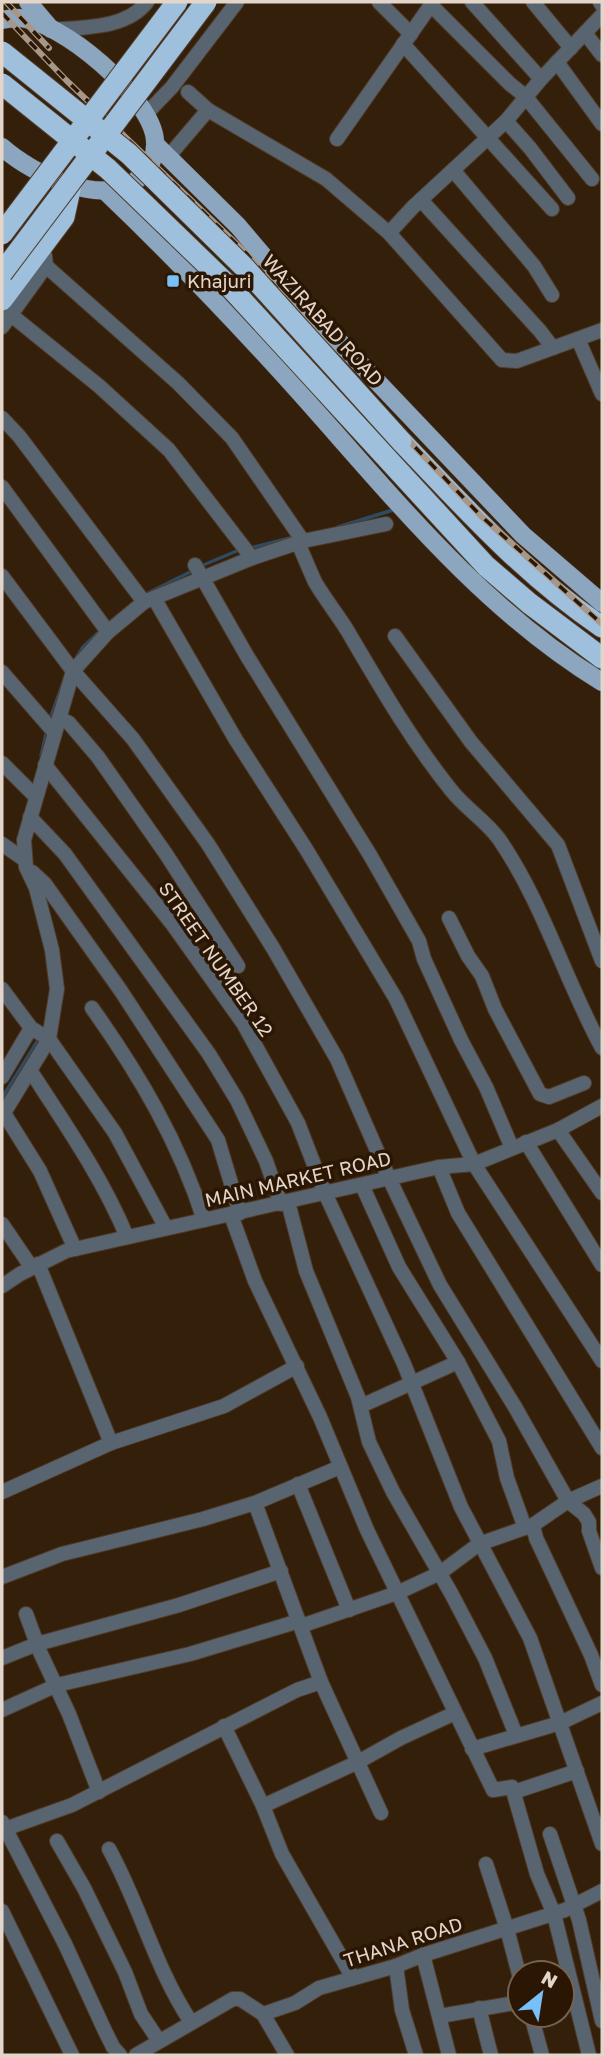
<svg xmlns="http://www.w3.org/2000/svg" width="604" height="2057" viewBox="0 0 604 2057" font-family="'Golos Text',sans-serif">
	<rect width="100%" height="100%" fill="#341f0b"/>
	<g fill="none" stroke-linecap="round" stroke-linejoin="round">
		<g stroke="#2e4b63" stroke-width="3.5">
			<polyline points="338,527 393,510"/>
			<polyline points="250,548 290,538"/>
			<polyline points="201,566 239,550"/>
			<polyline points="148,593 194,570"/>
			<polyline points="112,620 133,603"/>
			<polyline points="76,658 83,647 101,630"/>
			<polyline points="50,719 65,677"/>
			<polyline points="41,756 47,730"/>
			<polyline points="2,1098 40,1037"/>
		</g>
		<defs>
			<g id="minor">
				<polyline points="379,2 411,34"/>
				<polyline points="472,2 541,79"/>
				<polyline points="533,2 571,48"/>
				<polyline points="600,2 602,5"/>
				<polyline points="431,5 510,84 525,96 592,179"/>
				<path d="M52,30c32,-3 74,-1 95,-28"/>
				<polyline points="585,33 602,55"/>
				<polyline points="403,44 552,209"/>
				<polyline points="557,62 602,124"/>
				<polyline points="188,92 208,110 326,179 389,233 502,360 517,361 602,330"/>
				<polyline points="147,113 172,87 237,2"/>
				<polyline points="506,121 530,148 568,198"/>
				<polyline points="337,139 433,2"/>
				<polyline points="168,157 208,110"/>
				<polyline points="453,170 534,266 552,295"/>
				<polyline points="421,200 540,331 553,348"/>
				<polyline points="389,233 413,207 506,121 541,79 602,15"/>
				<polyline points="46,266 178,383 232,438 303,541"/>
				<polyline points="10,314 99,386 169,450 252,558"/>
				<polyline points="2,327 46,266 45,256"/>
				<polyline points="578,339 602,394"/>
				<polyline points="2,418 19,436 144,602"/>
				<polyline points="2,487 108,632"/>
				<path d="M298,543c6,13 11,26 17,39 10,17 22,32 32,48 33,56 64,110 104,160 14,18 35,31 48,49 44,64 66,141 103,209"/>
				<polyline points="195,565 247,656 370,855 419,941 424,959 461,1040 486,1087 512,1148"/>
				<polyline points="2,576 73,671 133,739 208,844 273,948 337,1059 389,1178 440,1285 515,1407 568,1501 584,1514 589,1522 589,1531 602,1568"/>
				<polyline points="154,598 236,740 306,849 396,999 474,1164 602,1361"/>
				<polyline points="395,636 471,742 558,845 602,961"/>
				<polyline points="2,672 54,732"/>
				<polyline points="59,718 69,723 98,757 166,854 238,966"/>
				<polyline points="2,763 36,797"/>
				<polyline points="45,765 173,925 243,1023 298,1123 325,1193 404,1364 461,1507 530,1638 602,1844"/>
				<polyline points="30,817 65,854 209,1054 237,1100 266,1161 281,1204"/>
				<polyline points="2,844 25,860"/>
				<polyline points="32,872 45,884 121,991 218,1140 240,1213"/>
				<polyline points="449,918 468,956 482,976 495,1009 540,1094 549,1097 584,1083"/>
				<polyline points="2,989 31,1028 49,1039 115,1133 166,1228"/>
				<path d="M92,1008c47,66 87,134 112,212"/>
				<path d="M30,1070c35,54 72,107 97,167"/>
				<polyline points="2,1077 31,1028"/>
				<polyline points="2,1110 40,1171 75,1249"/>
				<polyline points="2,1116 49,1039 57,989 52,950 36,888 26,867 24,840 73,671 108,632 144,602 252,558 303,541 386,524"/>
				<polyline points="558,1130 602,1193"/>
				<polyline points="526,1142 602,1265"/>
				<polyline points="439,1167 458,1213 602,1448"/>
				<polyline points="362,1185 399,1267 458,1362 499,1441 507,1478 525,1528"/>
				<polyline points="288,1202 306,1271 358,1397 369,1442 393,1492 451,1593 485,1658 516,1735"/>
				<polyline points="231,1215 255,1281 320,1417 367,1530 493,1790 512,1787 537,1874 554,1914 589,2055"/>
				<polyline points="2,1224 32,1268"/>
				<polyline points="38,1264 111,1443"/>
				<polyline points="2,1286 20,1274 66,1251 439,1167 474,1164 558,1130 602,1106"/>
				<polyline points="361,1406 458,1362"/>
				<polyline points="298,1484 349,1610"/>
				<polyline points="2,1492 111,1443 224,1406 297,1366"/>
				<polyline points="255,1503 321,1682 381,1813"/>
				<polyline points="533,1525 536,1538 591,1655 602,1685"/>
				<polyline points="2,1577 62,1554 203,1519 255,1503 340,1467"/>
				<polyline points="26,1614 40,1652 69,1714 99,1792"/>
				<polyline points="301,1626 397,1593 440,1573 479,1544 533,1525 568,1501 602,1486"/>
				<polyline points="2,1658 37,1644 179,1605 281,1571"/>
				<polyline points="2,1710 57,1685 190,1654 299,1621"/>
				<polyline points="224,1726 263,1806 282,1854 353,1978"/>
				<polyline points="472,1749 560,1723 602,1703"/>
				<polyline points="514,1792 577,1771"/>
				<polyline points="263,1806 358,1762 401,1738 455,1713"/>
				<polyline points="2,1822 65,1944 105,2031 113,2047 120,2055"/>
				<polyline points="5,1829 72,1805 297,1690 321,1682"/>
				<polyline points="550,1834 579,1920 602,2021"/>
				<polyline points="57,1841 84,1888 125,1972 141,2014 159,2041"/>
				<path d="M109,1849c31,56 46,119 82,173"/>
				<polyline points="486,1864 507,1929 520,1978"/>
				<polyline points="2,1911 72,2055"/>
				<polyline points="423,1955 449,2055"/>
				<polyline points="396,1966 402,2010 416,2055"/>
				<polyline points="479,2008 491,2055"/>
				<polyline points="263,2014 295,2003 319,1988 396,1966 423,1955 565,1910 602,1891"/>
				<polyline points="263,2014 287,2055"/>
				<polyline points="531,2015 542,2055"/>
				<polyline points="440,2016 520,2002"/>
				<polyline points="136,2055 233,1999 240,1999 263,2014"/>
			</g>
			<g id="major">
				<polyline points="28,2 51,29"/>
				<path d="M2,20c5,-1 11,-2 16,-2 42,1 135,80 137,123 1,13 -4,25 -13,34 -35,37 -110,-1 -140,-28"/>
				<polyline points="156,145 238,226 311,312 523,535 602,603"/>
				<path d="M105,191c68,65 133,133 195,202 93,104 182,216 302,289"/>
			</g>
			<g id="highway">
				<polyline points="2,300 64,217 71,185"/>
				<path d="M401,441c64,67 124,134 201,186"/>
				<polyline points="383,454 486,566 529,603 602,658"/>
			</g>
		</defs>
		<use href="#minor" stroke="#503c29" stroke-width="16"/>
		<use href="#major" stroke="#503c29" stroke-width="19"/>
		<use href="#highway" stroke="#503c29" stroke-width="23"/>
		<use href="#minor" stroke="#586571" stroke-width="14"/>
		<use href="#major" stroke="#8ba6be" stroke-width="18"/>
		<use href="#highway" stroke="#9ec0dc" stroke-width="21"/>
		<defs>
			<g id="rail">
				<polyline points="6,2 49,48"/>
				<polyline points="2,13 66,80 246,253 413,445 481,516 602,624"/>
			</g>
		</defs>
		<use href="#rail" stroke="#a79788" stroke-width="6"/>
		<use href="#rail" stroke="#2a1603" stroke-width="3.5" stroke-dasharray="10" stroke-linecap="butt"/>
		<defs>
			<g id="highway-bridge">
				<polyline points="2,52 129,154 244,267 401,441"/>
				<polyline points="2,84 108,169 228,285 383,454"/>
				<polyline points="2,234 177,2"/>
				<polyline points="2,273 206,2"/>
			</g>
		</defs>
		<use href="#highway-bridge" stroke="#503c29" stroke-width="23" stroke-linecap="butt"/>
		<use href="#highway-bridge" stroke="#9ec0dc" stroke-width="21"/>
	</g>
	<rect fill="#79bff8" stroke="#2a1603" stroke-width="2.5" x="166" y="274" width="14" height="14" rx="3.5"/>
	<g text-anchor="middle" stroke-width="7" stroke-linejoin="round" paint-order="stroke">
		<g font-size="19" fill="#e3d5c9" stroke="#2a1603" text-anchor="start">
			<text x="187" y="288">Khajuri</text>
		</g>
		<g font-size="19" fill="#e3d5c9" stroke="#2a1603">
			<text transform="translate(323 320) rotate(48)" y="7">WAZIRABAD ROAD</text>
			<text transform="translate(216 959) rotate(55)" y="7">STREET NUMBER 12</text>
			<text transform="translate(298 1179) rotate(-13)" y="7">MAIN MARKET ROAD</text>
			<text transform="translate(403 1942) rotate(-18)" y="7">THANA ROAD</text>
		</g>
	</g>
	<rect width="604" height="2057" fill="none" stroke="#e3d5c9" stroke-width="7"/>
	<g transform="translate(541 1994) rotate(30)"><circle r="33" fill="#2a1603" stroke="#746252" stroke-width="2"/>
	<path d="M0-5L12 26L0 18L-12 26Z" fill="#79bff8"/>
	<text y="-10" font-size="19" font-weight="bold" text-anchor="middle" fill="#e3d5c9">N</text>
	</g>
</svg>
